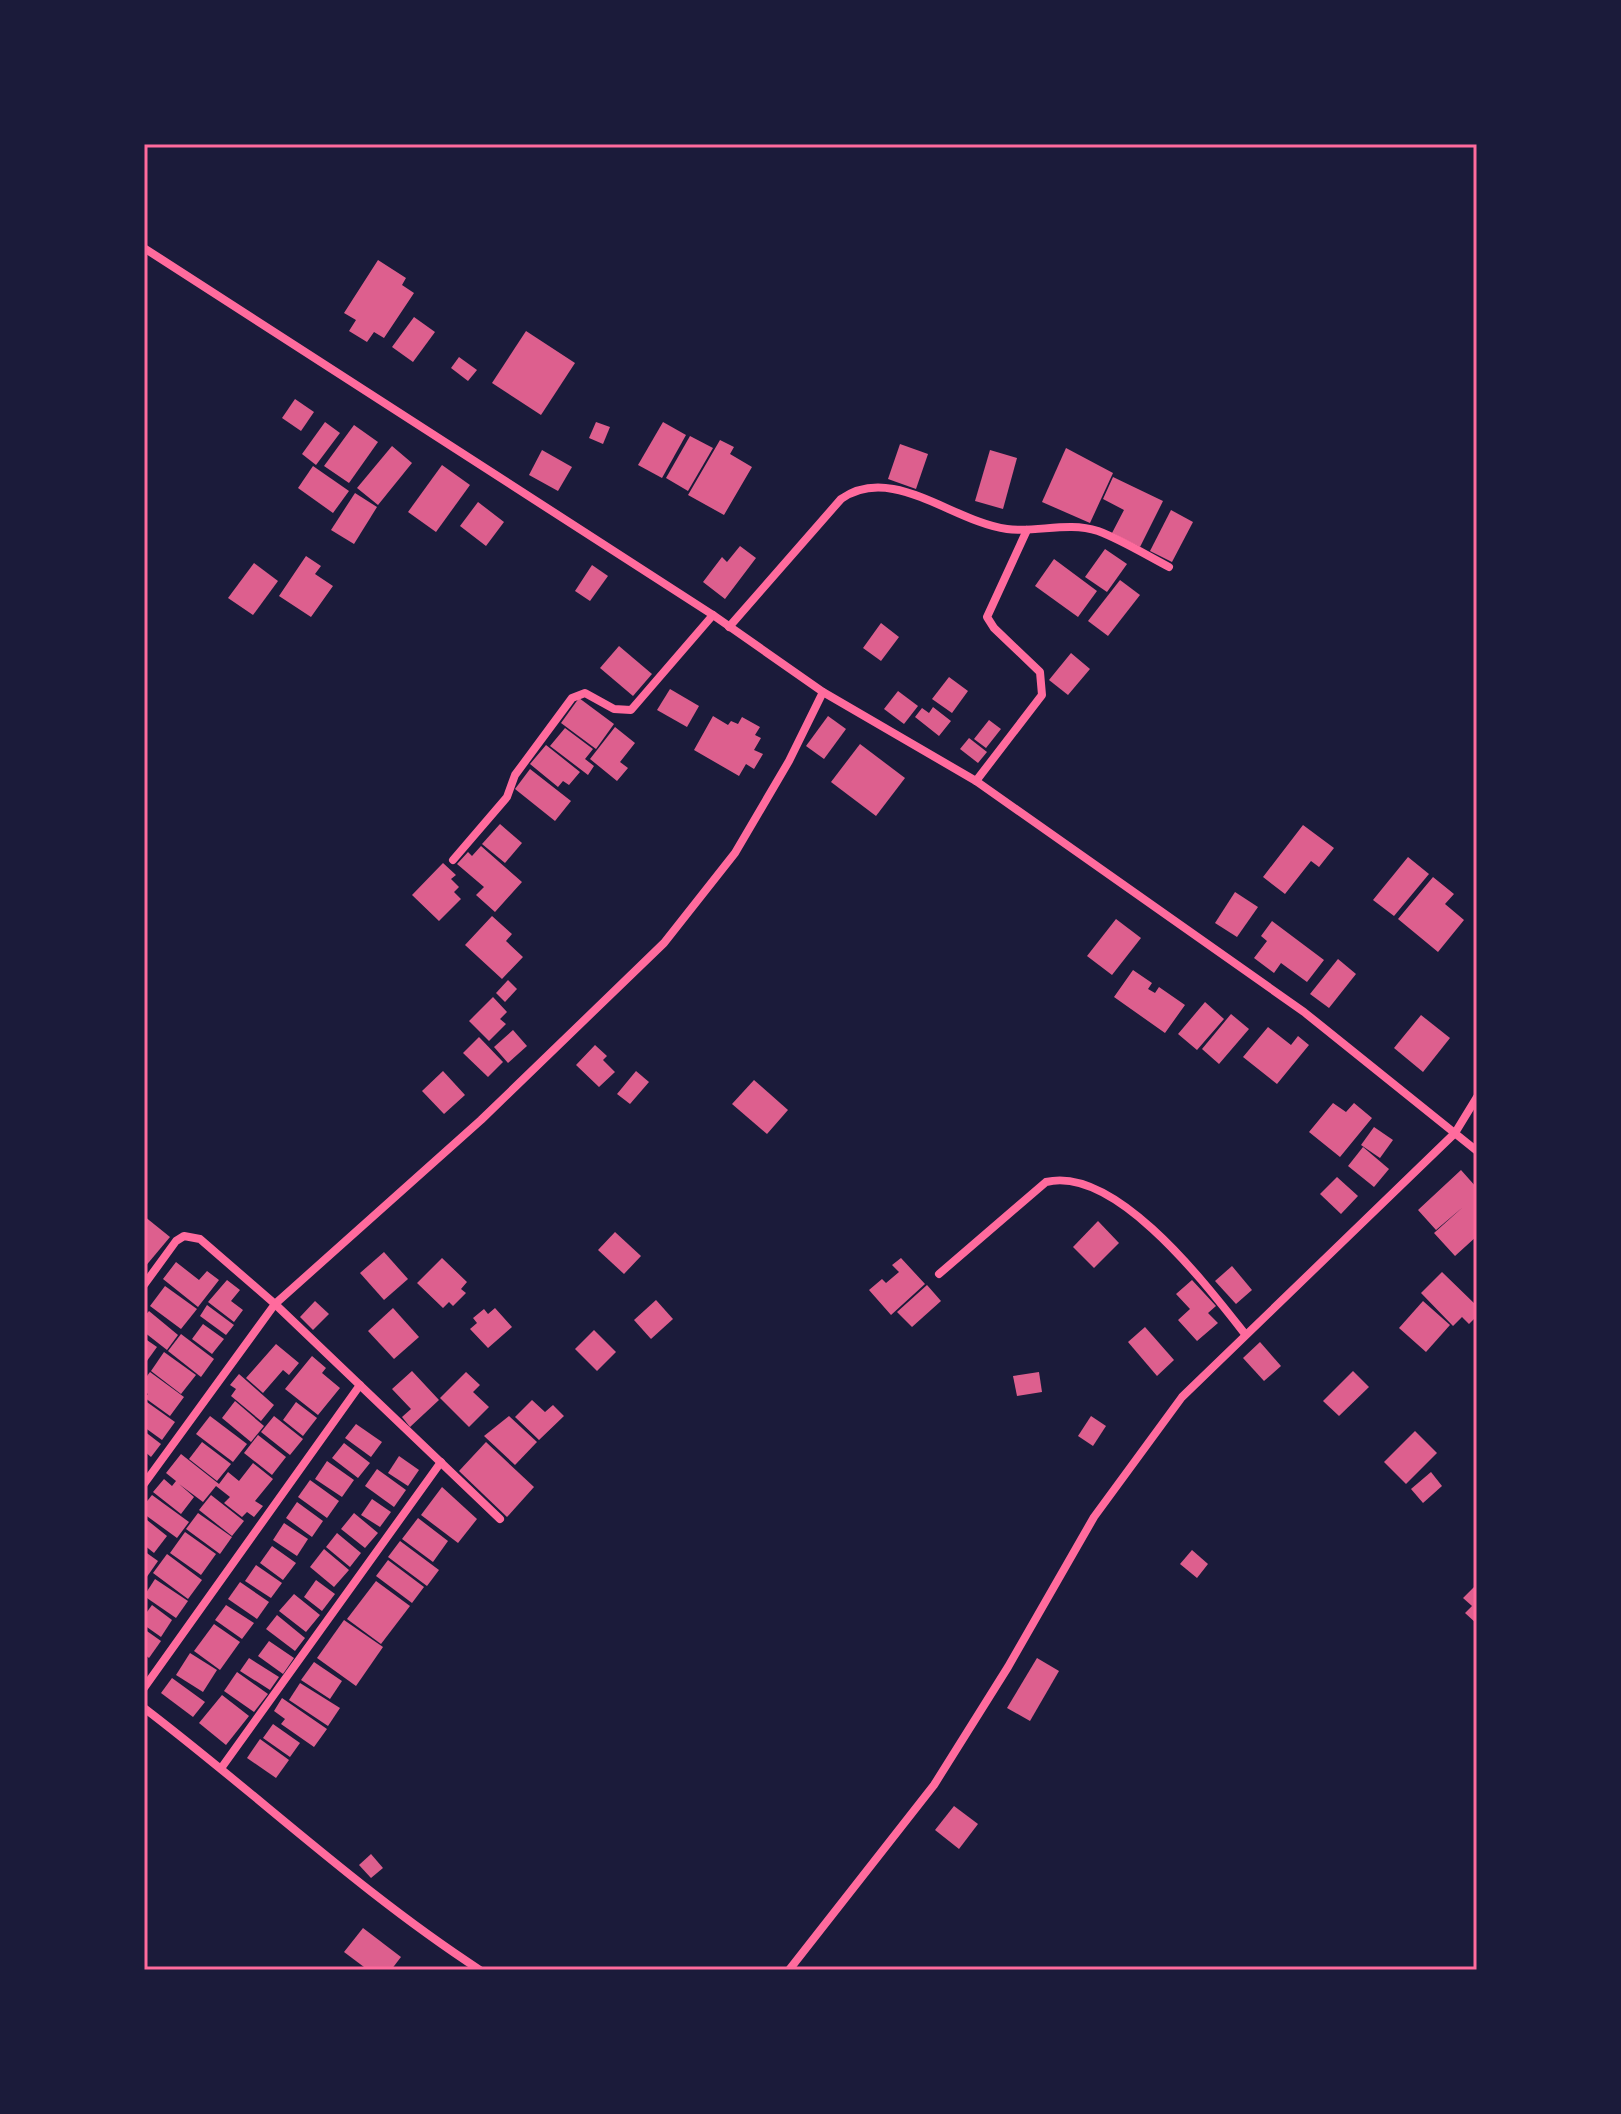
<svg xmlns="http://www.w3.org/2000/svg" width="1621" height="2114" viewBox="0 0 1621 2114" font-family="Overpass,sans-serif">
	<rect width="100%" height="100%" fill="#1b1b3a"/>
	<g fill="#dd5f8e">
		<polygon points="378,260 406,278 402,285 414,293 384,338 374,332 367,342 349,331 356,320 344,313"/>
		<polygon points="414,317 435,332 413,362 392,347"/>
		<polygon points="526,331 575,363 541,415 492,383"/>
		<polygon points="459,357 477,370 468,381 451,368"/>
		<polygon points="295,399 314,412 301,431 282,418"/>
		<polygon points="325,422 340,433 316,465 302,454"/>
		<polygon points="596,422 610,427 603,444 589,438"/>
		<polygon points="663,422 686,435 662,478 638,465"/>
		<polygon points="354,425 378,442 349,483 324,466"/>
		<polygon points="690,436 713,448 688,491 666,478"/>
		<polygon points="720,440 734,447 730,454 752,467 724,515 688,495"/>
		<polygon points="900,444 928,454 916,489 888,479"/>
		<polygon points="392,446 412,463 378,505 357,488"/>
		<polygon points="1066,448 1113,473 1090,523 1042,502"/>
		<polygon points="542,450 572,467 558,491 529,475"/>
		<polygon points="990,450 1017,458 1003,509 975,501"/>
		<polygon points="442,465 470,485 436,532 408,512"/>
		<polygon points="313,466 349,491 333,513 298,488"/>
		<polygon points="1113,477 1163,501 1140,547 1112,533 1124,510 1103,499"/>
		<polygon points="355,493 377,507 354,544 331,530"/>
		<polygon points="478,502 504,522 486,546 460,526"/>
		<polygon points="1171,510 1193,522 1172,562 1150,551"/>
		<polygon points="740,546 756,558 725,599 703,582 722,557 727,562"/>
		<polygon points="1105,549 1127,564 1107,592 1085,577"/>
		<polygon points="306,556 321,566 315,574 333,586 311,617 279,596"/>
		<polygon points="1054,559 1097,591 1078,617 1035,586"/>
		<polygon points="254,563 278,581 253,615 228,598"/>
		<polygon points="592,565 608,576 590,601 575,591"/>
		<polygon points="1120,580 1140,595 1108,636 1088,621"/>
		<polygon points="881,623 899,637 881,661 863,648"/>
		<polygon points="619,646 652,674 633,696 600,668"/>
		<polygon points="1071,653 1090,669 1068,695 1049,680"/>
		<polygon points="949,677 968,691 952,713 932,699"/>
		<polygon points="670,689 699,706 687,727 657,710"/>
		<polygon points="898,691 918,706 904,724 884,709"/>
		<polygon points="579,698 614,724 596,749 561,723"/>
		<polygon points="933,707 951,721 939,736 915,717 922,708 929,713"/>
		<polygon points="713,716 728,725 731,721 738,724 742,717 760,727 755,735 761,738 754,750 763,754 754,769 746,764 739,776 694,750"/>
		<polygon points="828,716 846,729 824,759 806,746"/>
		<polygon points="989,720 1001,729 986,748 974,739"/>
		<polygon points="615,727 635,743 620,762 628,768 617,781 590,759"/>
		<polygon points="565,728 593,749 585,759 594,766 588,775 550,746"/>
		<polygon points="969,738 987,752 978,763 960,749"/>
		<polygon points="860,744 905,778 876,816 831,782"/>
		<polygon points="546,745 580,772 569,785 563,781 558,787 530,764"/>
		<polygon points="530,769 571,801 555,821 515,789"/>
		<polygon points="500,824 522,843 505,863 482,844"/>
		<polygon points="1303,825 1334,848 1319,867 1311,861 1285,894 1263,877"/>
		<polygon points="481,846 522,882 495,912 476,895 484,887 457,864 468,852 472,856"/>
		<polygon points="1408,857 1429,874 1394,916 1373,900"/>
		<polygon points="443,863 456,875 451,879 459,887 454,892 461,899 439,921 412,895"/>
		<polygon points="1433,877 1454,894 1445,904 1464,920 1438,952 1398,919"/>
		<polygon points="1235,892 1258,907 1237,937 1215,923"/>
		<polygon points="492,916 512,934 506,941 523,957 502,979 465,945"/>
		<polygon points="1116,919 1141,938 1112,975 1087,956"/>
		<polygon points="1272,921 1324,960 1307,982 1281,963 1274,973 1254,958 1267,941 1261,936"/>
		<polygon points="1338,959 1356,974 1329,1008 1310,994"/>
		<polygon points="1133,970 1152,983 1148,989 1155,993 1159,987 1185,1005 1165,1033 1114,997"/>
		<polygon points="508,980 517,989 505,1002 496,993"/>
		<polygon points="493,997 507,1012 500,1019 506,1024 489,1041 469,1021"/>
		<polygon points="1205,1002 1224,1019 1197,1050 1178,1034"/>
		<polygon points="1231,1014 1249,1029 1219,1064 1202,1049"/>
		<polygon points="1421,1015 1450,1038 1423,1072 1394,1048"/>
		<polygon points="1268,1027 1291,1045 1298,1036 1309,1045 1277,1084 1243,1057"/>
		<polygon points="513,1030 527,1046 508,1063 494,1047"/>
		<polygon points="479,1037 503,1062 488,1077 463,1053"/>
		<polygon points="595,1045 607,1056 603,1060 615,1072 599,1087 576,1065"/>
		<polygon points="443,1071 465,1095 444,1114 422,1091"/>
		<polygon points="636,1071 649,1082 630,1104 617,1094"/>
		<polygon points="754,1080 788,1110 767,1134 732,1104"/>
		<polygon points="1333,1103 1346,1112 1354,1103 1372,1118 1340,1157 1309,1132"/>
		<polygon points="1374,1127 1393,1140 1380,1158 1361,1145"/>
		<polygon points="1363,1147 1389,1169 1374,1187 1348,1166"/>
		<polygon points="1461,1170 1477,1188 1477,1236 1455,1256 1434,1233 1463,1207 1436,1230 1418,1210"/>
		<polygon points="1337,1177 1358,1196 1341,1214 1320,1194"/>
		<polygon points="144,1216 170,1237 144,1268"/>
		<polygon points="1098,1221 1119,1243 1094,1268 1073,1247"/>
		<polygon points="615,1232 641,1256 624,1274 598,1250"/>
		<polygon points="384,1252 408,1279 384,1300 360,1273"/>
		<polygon points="442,1258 467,1282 461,1289 466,1293 453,1306 449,1302 443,1308 417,1283"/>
		<polygon points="901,1258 925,1284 891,1315 869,1290 882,1279 886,1283 899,1272 892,1265"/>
		<polygon points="176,1262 199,1280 207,1271 219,1280 198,1307 163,1279"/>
		<polygon points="1232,1266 1252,1290 1236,1304 1215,1281"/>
		<polygon points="1442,1272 1477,1306 1477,1316 1469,1324 1462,1317 1453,1326 1421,1293"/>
		<polygon points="227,1280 240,1290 231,1301 243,1310 234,1322 208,1302"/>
		<polygon points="1192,1280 1216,1306 1208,1313 1218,1323 1197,1341 1178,1320 1190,1309 1176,1294"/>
		<polygon points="927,1285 941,1301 912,1327 897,1312"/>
		<polygon points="165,1286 197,1309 181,1329 150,1306"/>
		<polygon points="656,1300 673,1319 651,1339 634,1320"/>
		<polygon points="315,1301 329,1314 313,1330 300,1317"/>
		<polygon points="1423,1301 1450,1325 1426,1352 1399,1328"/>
		<polygon points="207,1305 234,1325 226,1335 200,1316"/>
		<polygon points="393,1308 419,1337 394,1359 368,1331"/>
		<polygon points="495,1308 512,1327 488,1348 470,1329 477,1323 473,1318 484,1309 488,1314"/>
		<polygon points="149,1311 178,1335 167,1350 144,1332 144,1317"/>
		<polygon points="203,1324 224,1339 212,1354 192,1339"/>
		<polygon points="1145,1327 1174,1360 1157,1376 1128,1342"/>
		<polygon points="594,1330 616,1352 597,1371 575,1349"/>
		<polygon points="181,1334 214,1359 201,1377 168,1351"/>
		<polygon points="144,1338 157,1347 144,1365"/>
		<polygon points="1260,1342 1281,1366 1264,1381 1243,1358"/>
		<polygon points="276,1344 299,1363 289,1375 283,1370 263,1393 246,1378"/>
		<polygon points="164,1352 196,1375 181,1394 151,1371"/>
		<polygon points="312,1356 326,1368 322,1373 340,1388 318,1415 285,1389"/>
		<polygon points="412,1371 439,1400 410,1427 402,1417 411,1409 392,1389"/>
		<polygon points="1353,1371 1369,1387 1339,1416 1323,1401"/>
		<polygon points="150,1372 184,1397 170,1416 145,1398 148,1394 144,1391 144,1380"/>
		<polygon points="466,1372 480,1385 473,1392 489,1407 469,1427 440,1398"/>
		<polygon points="1039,1372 1042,1392 1017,1396 1013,1376"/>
		<polygon points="239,1374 274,1405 261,1421 231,1396 236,1389 230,1385"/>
		<polygon points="144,1400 175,1422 162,1440 144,1427"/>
		<polygon points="532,1400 545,1412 553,1405 564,1416 539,1440 515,1417"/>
		<polygon points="235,1401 264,1426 251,1442 222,1418"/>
		<polygon points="296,1402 317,1418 303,1436 283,1420"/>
		<polygon points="210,1416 247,1444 233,1462 196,1434"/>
		<polygon points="274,1416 303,1439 290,1455 261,1432"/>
		<polygon points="509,1416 537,1442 515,1465 484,1436"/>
		<polygon points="1091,1416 1106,1426 1093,1446 1078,1436"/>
		<polygon points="356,1424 382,1442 371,1457 345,1438"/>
		<polygon points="144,1431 161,1444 151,1457 144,1451"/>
		<polygon points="1415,1431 1437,1453 1406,1484 1384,1462"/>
		<polygon points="258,1435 286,1457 272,1475 244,1453"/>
		<polygon points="202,1442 231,1464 217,1481 189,1459"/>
		<polygon points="486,1442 534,1487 507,1517 459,1471"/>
		<polygon points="344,1443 370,1463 358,1478 332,1458"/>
		<polygon points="181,1454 219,1484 228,1472 239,1481 253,1463 273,1479 255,1501 263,1506 254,1517 247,1512 242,1517 224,1503 230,1497 216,1486 203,1502 179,1484 194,1497 181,1514 153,1492 164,1479 172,1486 176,1481 166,1473"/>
		<polygon points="399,1456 419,1470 408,1486 388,1473"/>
		<polygon points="327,1461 354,1480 342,1497 315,1479"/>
		<polygon points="377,1469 406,1490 394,1507 365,1486"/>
		<polygon points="1431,1472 1442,1486 1423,1503 1411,1489"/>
		<polygon points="310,1480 339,1501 327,1518 298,1497"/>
		<polygon points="442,1487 477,1519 458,1543 421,1515"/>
		<polygon points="152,1495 189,1522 177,1538 144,1514 144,1505"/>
		<polygon points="211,1495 244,1521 232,1536 199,1510"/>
		<polygon points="372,1499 391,1512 380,1527 361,1515"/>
		<polygon points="297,1502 323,1521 312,1537 286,1518"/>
		<polygon points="198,1513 232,1537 220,1554 186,1529"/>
		<polygon points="354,1513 378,1533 365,1548 341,1529"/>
		<polygon points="418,1518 448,1541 433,1562 402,1539"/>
		<polygon points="147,1520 167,1536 154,1553 144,1545"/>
		<polygon points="284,1523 308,1539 297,1556 273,1540"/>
		<polygon points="185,1532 216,1554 201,1575 170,1553"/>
		<polygon points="337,1533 361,1553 350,1567 326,1547"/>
		<polygon points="400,1541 439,1570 427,1586 388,1557"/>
		<polygon points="272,1546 296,1563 283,1580 260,1563"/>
		<polygon points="324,1549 349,1570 334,1587 310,1567"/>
		<polygon points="1192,1550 1208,1564 1197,1578 1180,1564"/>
		<polygon points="144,1551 158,1561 144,1581"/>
		<polygon points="167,1554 202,1580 188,1599 153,1573"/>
		<polygon points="388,1560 424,1587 412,1603 376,1576"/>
		<polygon points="256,1565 282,1583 271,1598 245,1581"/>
		<polygon points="155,1579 188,1601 176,1618 144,1596"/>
		<polygon points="316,1580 335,1594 322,1611 304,1597"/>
		<polygon points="376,1581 410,1606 381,1644 347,1619"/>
		<polygon points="240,1582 269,1602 257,1619 228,1599"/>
		<polygon points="1477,1584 1477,1624 1465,1613 1472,1606 1463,1598"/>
		<polygon points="294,1594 320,1615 306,1632 279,1611"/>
		<polygon points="152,1605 172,1620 161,1637 144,1625 144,1616"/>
		<polygon points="226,1605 254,1623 242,1639 215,1620"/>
		<polygon points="277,1615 305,1638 295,1651 266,1629"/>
		<polygon points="344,1620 383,1647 356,1686 317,1658"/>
		<polygon points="214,1624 240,1642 220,1670 194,1651"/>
		<polygon points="144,1629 161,1641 149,1658 144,1654"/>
		<polygon points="269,1641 294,1658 283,1674 258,1656"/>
		<polygon points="190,1653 217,1670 203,1692 176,1675"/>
		<polygon points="249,1658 279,1677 270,1690 240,1671"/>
		<polygon points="1037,1658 1059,1671 1030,1721 1007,1708"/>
		<polygon points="314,1662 342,1681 330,1699 301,1680"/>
		<polygon points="237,1672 268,1694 254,1712 224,1691"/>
		<polygon points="172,1678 205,1702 193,1717 161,1693"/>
		<polygon points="300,1683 340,1708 328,1726 289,1700"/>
		<polygon points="222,1695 249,1716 226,1745 199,1723"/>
		<polygon points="282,1698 327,1729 314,1747 281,1724 285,1719 274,1711"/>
		<polygon points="273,1724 300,1743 290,1757 263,1738"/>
		<polygon points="260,1739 289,1760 276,1778 247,1758"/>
		<polygon points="954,1806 978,1824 959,1849 935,1830"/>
		<polygon points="371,1854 383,1868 371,1878 359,1865"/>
		<polygon points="363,1928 401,1957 391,1970 368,1970 344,1952"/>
	</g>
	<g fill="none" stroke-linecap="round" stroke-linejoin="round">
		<g stroke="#ff6b9d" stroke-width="8">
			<polyline points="144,248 713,615 823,692 976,781 1304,1012 1477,1151"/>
			<path d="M729,627l112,-128c51,-36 112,23 166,30 30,4 61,-8 91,2 24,9 48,24 71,36"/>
			<polyline points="976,781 1042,695 1040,672 994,628 987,617 1027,530"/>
			<polyline points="453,860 507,797 515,775 572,698 585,693 614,709 631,710 713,615"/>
			<path d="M939,1274l107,-92c70,-17 161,104 199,152"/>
			<polyline points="144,1285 176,1241 184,1236 200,1239 275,1304 500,1519"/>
			<polyline points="144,1484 275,1304 481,1120 664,943 735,853 789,761 823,692"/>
			<polyline points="144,1688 360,1385"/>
			<path d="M144,1708c113,86 216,184 336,262"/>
			<polyline points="222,1767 441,1462"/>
			<polyline points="789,1970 934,1785 1008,1667 1094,1517 1182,1397 1455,1133 1477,1097"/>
		</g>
	</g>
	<rect width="1621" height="2114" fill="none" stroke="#1b1b3a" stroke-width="292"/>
	<rect x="146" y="146" width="1329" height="1822" fill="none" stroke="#ff6b9d" stroke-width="3"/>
</svg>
